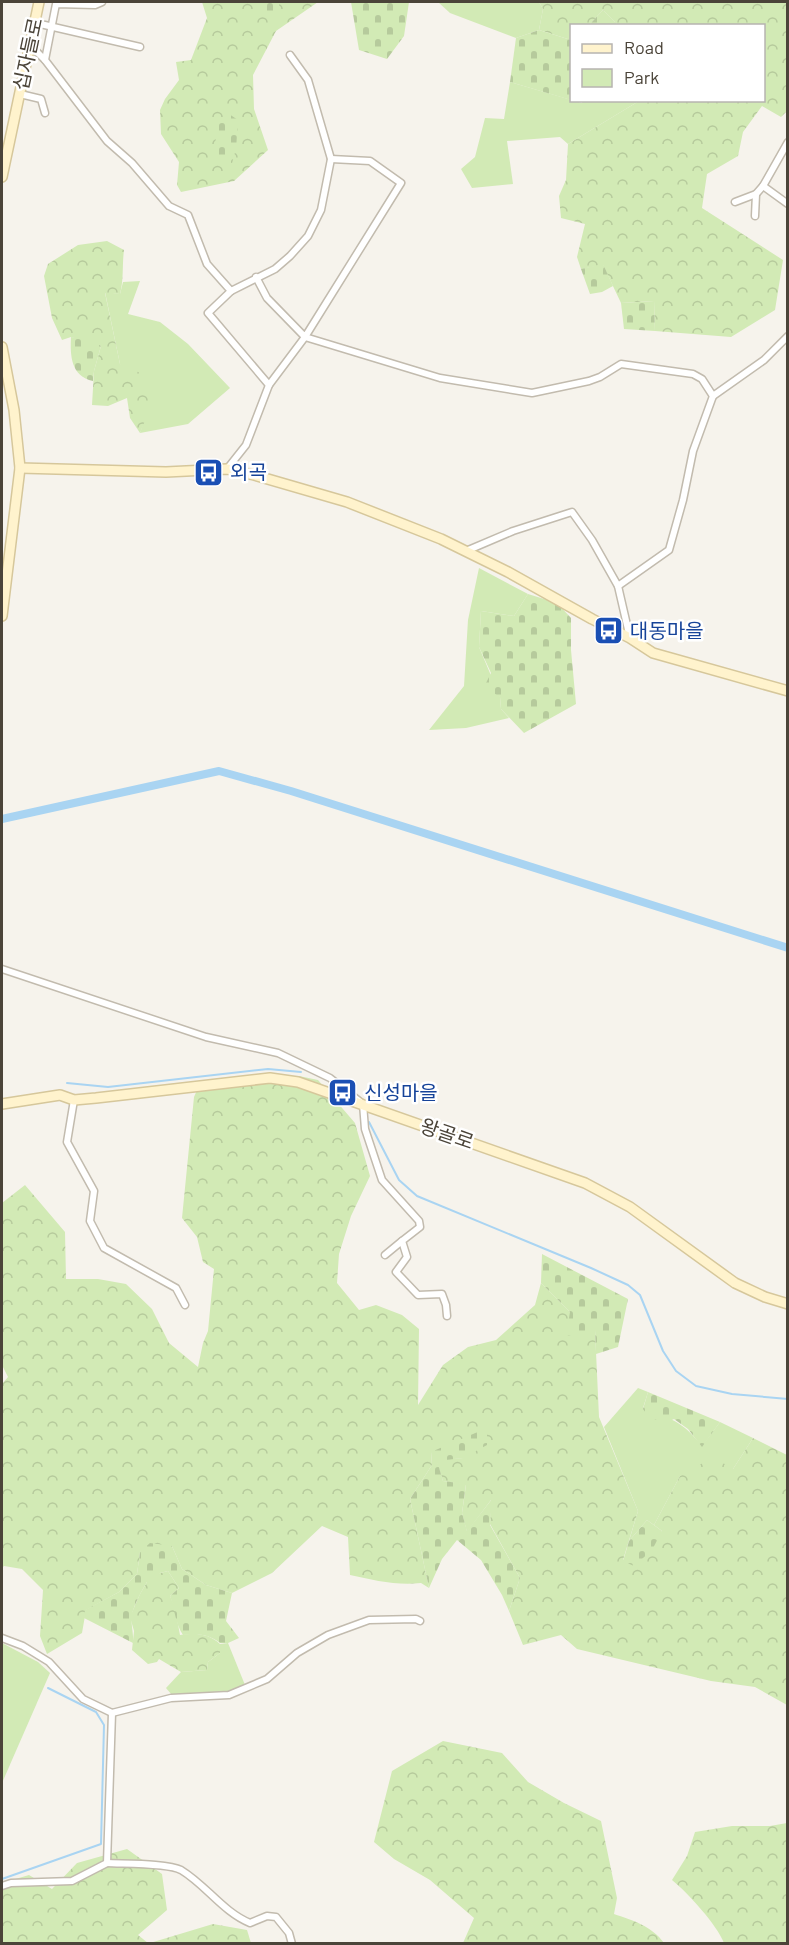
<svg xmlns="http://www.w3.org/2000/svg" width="789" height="1945" viewBox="0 0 789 1945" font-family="Barlow,'Noto Sans KR',sans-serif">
	<defs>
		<pattern id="forest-crowns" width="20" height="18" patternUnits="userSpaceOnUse" patternTransform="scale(1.5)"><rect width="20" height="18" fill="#d2eab5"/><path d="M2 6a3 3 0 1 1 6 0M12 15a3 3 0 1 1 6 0" fill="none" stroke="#b6ca9c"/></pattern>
		<pattern id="cemetery-stones" width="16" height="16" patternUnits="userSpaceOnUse" patternTransform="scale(1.5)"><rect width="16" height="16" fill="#d2eab5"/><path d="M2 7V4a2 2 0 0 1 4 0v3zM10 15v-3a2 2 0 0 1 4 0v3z" fill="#b6ca9c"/></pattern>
	</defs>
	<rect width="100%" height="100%" fill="#f6f3ec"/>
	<g fill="#d2eab5">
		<polygon points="438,2 539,2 543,9 539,30 516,38 450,13"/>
		<polygon points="510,82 582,103 583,100 639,101 568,144 560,137 507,141 513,184 472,188 461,169 475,157 485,118 504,119"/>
		<polygon points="140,281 128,314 160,322 188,344 230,388 188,424 140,433 144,421 120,364 105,292 120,294 123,282"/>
		<polygon points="479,568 528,594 514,616 481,611 479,647 500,697 501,709 509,718 466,728 429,730 464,686 468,620"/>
		<path d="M638,1388l10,4 -5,16c29,11 39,13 59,38l18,-24 33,16 -20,31 -53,7 -26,49 -7,-5 -18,21 9,-30 -34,-84z"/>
		<polygon points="2,1643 38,1662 50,1673 2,1783"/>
		<polygon points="228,1643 245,1685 229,1692 172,1695 166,1688 181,1672 207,1670 208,1662 220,1653 220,1644"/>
	</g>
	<g fill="url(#forest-crowns)">
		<polygon points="202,2 318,2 276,31 253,75 254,109 268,150 234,181 181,192 177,185 179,162 161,134 160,110 165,99 179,80 176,62 191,60 207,18"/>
		<polygon points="539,2 787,2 787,111 781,117 762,106 743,132 738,156 707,174 702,208 783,260 775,310 731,337 655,331 654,301 621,303 603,265 581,269 577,257 585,224 561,218 559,196 566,180 568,144 639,101 764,100 764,26 618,25 603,10 589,25 572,26 571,40 539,30 543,9"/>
		<path d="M107,241l17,9c-2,15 0,29 -4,44l-15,-1 15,71 27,12 6,25 -13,32 -10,-15 -3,-20 -19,8 -16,-1 2,-34 7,-25 -30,-9 -9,3 -10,-22 -8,-42 4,-12 30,-19z"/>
		<path d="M299,1076l19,4 37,43 15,53 -19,40 -12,38 -2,29 22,27 17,-5 26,10 17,14 -1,76 25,-40 25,-18 28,-7 39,-35 6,-22 29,29 25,18 4,87 39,94 -15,49 39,-29 -8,-6 26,-49 33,-19 20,12 20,-31 34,17v250l-32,-18 -44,-6 -134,-32 -16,-14 -38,10 -14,-34 11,-33 -30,-54 1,-24 -24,32 -5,-19 4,-28 -23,-4 -7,-21 27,-2 -32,-6 1,13 -22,34 19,89 -8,-5c-24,3 -48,-3 -71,-8l-2,-38 -26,-11 -50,47 -40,20 -26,-8 -24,-16 -10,-23 -32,6 -3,22 -18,18 -33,18 -4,23 -35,21 -7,-18 3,-46 -21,-21 -18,-3 -2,2v-184l6,-7 -6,-12v-162l23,-18 40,47 1,47h32l28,5 26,25 17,34 29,24 5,-24 5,-12 6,-62 -11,-7 -6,-25 -15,-19 12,-121 7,-16 32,-3z"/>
		<path d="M168,1571l11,17 -9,8 5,12 5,27c16,-2 28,-2 40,9v9l-12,9 -1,8 -26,2 -22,-13 -2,3 -9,2 -16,-14 2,-19 -4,-14 10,-23 7,-12 13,-9z"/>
		<path d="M443,1741l59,12 26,29 36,21 37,18 16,77 -3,16c18,6 38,12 50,29h-201l11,-25 -44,-38 -36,-21 -20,-17 18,-71z"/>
		<path d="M787,1823v120h-63c-7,-18 -36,-50 -52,-63l15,-24 8,-24 37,-6h38z"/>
		<polygon points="127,1849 162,1874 167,1910 138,1935 148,1943 2,1944 2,1883 29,1875 52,1889 77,1863"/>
		<polygon points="213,1924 247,1930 251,1943 150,1943"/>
	</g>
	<g fill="url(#cemetery-stones)">
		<polygon points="259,2 280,2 278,9 272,12 261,11"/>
		<polygon points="351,2 409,2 404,36 387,59 359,50"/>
		<polygon points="603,10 618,25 589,25"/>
		<polygon points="539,30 571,40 571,100 510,82 516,38"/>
		<polygon points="229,114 238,120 236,149 232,163 214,158 217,125"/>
		<polygon points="603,264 613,286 602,292 590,294 581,269"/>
		<polygon points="654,301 655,331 624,329 621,303"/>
		<path d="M71,337l20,3 10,6 -7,25 -1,10c-22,-5 -23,-25 -22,-44z"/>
		<polygon points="528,594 557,603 571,618 571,650 576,704 524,733 501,709 500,697 484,687 491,673 479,647 481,611 514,616"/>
		<polygon points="542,1254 628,1299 618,1347 596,1354 595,1330 566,1336 570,1312 541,1283"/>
		<polygon points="648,1392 720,1422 702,1447 688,1429 674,1419 665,1423 649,1417 643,1409"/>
		<polygon points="487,1428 487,1445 463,1458 437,1461 443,1481 466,1484 462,1513 467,1531 492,1499 490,1525 520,1578 509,1611 502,1595 481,1560 457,1540 442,1559 429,1588 410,1499 432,1465 431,1452"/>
		<polygon points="647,1520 662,1531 652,1550 634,1566 623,1561 629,1541"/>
		<path d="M150,1543l22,3 10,23 24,16 26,8 -6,28 13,17 -11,5h-8c-11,-9 -23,-10 -37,-8 -8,-12 -8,-26 -13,-39l9,-8 -11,-17 -8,2 -5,13 -8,-4c-6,10 -12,21 -15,32 -2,6 2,20 1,29l-49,-25 1,-8 34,-18 18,-18 3,-22z"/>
	</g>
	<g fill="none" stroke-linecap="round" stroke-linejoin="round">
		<g stroke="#a9d4f2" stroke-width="2">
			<polyline points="67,1083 108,1087 268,1069 301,1072"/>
			<polyline points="369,1122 399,1180 417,1196 591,1268 628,1285 640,1295 663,1351 676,1371 696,1386 732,1394 788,1399"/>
			<polyline points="2,1879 101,1844 104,1725 96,1712 48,1688"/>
		</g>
		<polyline stroke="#a9d4f2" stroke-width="8" points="2,819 219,771 291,791 788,948"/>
		<defs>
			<g id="street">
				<polyline points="36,23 140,47"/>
				<polyline points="31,46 45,60 107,141 132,163 169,206 188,215 207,264 231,291 208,313 269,385 246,445 227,469"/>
				<polyline points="45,60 56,4 95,5 102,2"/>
				<polyline points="20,94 41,99 45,113"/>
				<polyline points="788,142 763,186 788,204"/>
				<polyline points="735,202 756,194 763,186"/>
				<polyline points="755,216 756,194"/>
				<polyline points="256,277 267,298 305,337 401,183 370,161 331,159"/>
				<polyline points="231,291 275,269 290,256 308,236 321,210 331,159 308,80 290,55"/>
				<polyline points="269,385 305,337 440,378 532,393 589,381 600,377 621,364 693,374 702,379 713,396 693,451 683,500 669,550 618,586"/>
				<polyline points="713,396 764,360 788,336"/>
				<polyline points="466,551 513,531 572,512 592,540 618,586 630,638"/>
				<polyline points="2,969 206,1037 278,1053 330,1078 363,1104 365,1129 382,1180 419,1221 420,1227 402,1241 407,1257 396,1272 418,1295 442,1294 446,1305 447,1316"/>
				<polyline points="74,1100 67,1142 94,1191 90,1221 104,1248 176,1288 185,1305"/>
				<polyline points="385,1255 402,1241"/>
				<polyline points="2,1638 23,1646 49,1662 83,1699 112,1713 171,1698 229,1695 267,1679 297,1653 328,1635 369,1620 416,1619 420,1621"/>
				<path d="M107,1863c16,1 61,0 74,7 25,15 42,42 69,53l17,-7 9,1 13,16 3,11"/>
				<polyline points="2,1886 11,1883 72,1881 107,1863 112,1713"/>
			</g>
			<g id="secondary">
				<polyline points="2,177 39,2"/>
				<polyline points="2,347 14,410 20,468 2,616"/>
				<polyline points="20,468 166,472 227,469 254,475 347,502 441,539 508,572 592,619 630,638 653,653 788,691"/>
				<polyline points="2,1104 60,1095 74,1100 96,1098 270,1078 298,1082 585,1183 630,1207 735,1283 765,1297 788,1304"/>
			</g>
		</defs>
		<use href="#street" stroke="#c2bbae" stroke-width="9"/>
		<use href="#secondary" stroke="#d6c79b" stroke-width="12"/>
		<use href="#street" stroke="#fff" stroke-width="6"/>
		<use href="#secondary" stroke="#fff3cd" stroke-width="9"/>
	</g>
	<defs>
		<symbol id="bus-square" viewBox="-11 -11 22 22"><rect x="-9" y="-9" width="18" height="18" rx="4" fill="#1a4fb4" stroke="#fff"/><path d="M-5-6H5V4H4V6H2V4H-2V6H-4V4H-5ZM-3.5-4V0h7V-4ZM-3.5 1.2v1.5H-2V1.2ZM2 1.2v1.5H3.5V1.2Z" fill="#fff"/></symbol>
	</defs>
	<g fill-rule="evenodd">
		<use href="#bus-square" x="192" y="456" width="33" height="33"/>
		<use href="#bus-square" x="592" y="614" width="33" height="33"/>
		<use href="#bus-square" x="326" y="1076" width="33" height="33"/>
	</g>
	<g text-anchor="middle" stroke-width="5" stroke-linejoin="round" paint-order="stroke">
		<g font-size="20" fill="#4b4439" stroke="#fff">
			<text transform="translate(28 54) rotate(-78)" y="7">십자들로</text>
			<text transform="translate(447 1134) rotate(19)" y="7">왕골로</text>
		</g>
		<g font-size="20" fill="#164399" stroke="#fff" text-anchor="start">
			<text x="230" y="479">외곡</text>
			<text x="630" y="638">대동마을</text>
			<text x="364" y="1100">신성마을</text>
		</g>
	</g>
	<rect width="789" height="1945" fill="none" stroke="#4b4439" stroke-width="6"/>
	<rect x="570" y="24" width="195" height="78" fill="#ffffff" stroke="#b7b4b0" stroke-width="1.5"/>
	<rect x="582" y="44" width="30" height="9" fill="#fff3cd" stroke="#b7b4b0" stroke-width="1.5"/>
	<text x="624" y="54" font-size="18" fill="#4b4439">Road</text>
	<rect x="582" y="69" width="30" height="18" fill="#d2eab5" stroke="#b7b4b0" stroke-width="1.5"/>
	<text x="624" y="84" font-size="18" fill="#4b4439">Park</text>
</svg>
